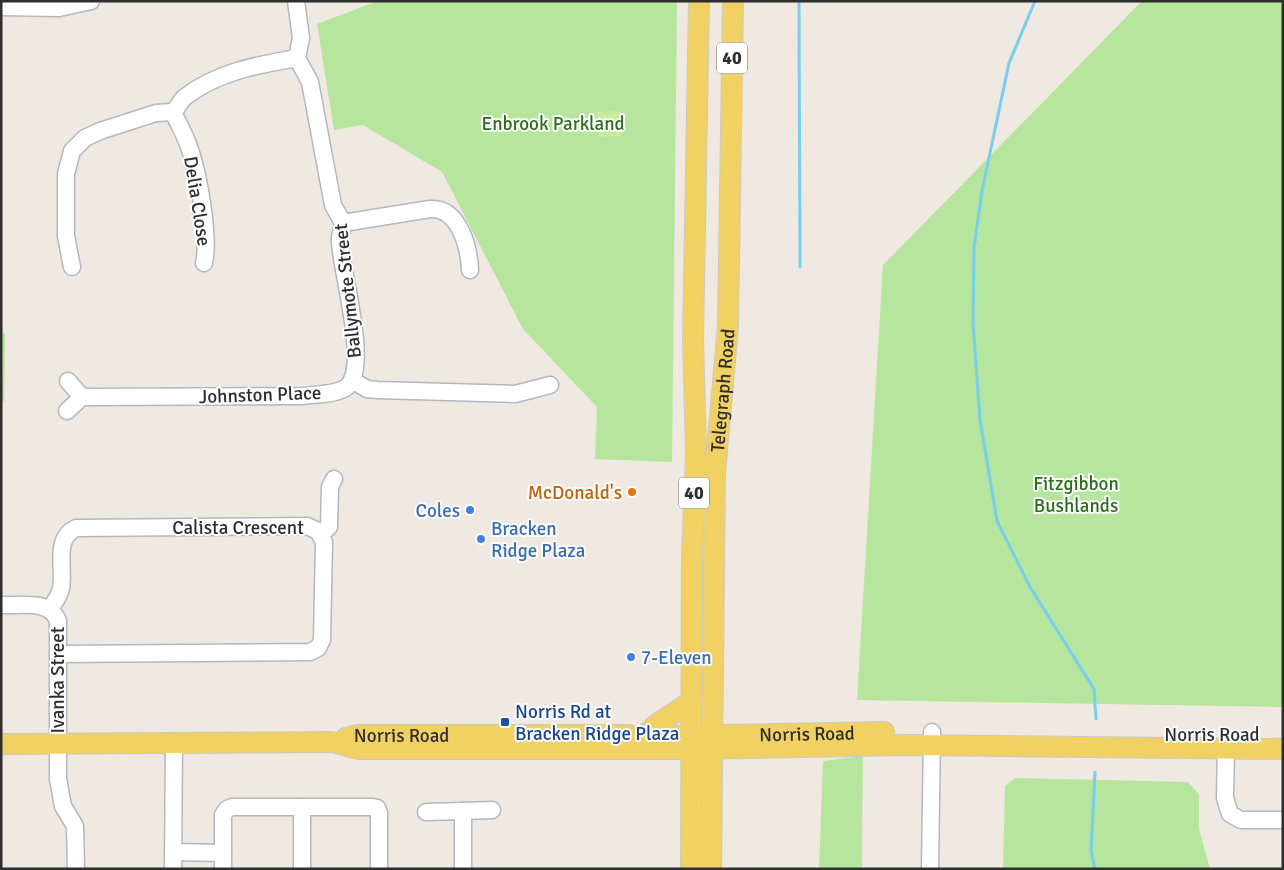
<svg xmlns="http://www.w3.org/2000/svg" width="1284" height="870" viewBox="0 0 1284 870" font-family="Signika,sans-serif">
	<rect width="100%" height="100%" fill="#efe9e1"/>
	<g fill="#b6e59e">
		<polygon points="378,1 677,1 672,462 595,459 597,407 523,329 442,172 363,125 334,130 317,24"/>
		<polygon points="1142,1 1283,1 1283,707 857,700 883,265"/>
		<polygon points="1,333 5,333 4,401 1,401"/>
		<polygon points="863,756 862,869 819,869 823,761"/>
		<polygon points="1015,778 1188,782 1199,794 1199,829 1210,869 1003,869 1005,786"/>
	</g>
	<polygon fill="#c9ec9a" points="620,111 621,136 598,137 597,112"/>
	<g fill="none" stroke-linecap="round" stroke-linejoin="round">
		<g stroke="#75cff0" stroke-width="3">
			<polyline points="799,1 800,267"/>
			<polyline points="1035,1 1009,63 982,191 974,248 973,323 980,420 997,521 1030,587 1094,689 1096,719"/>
			<polyline points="1095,869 1091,851 1095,772"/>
		</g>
		<defs>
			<g id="minor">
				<polyline points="1,7 59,8 91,1"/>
				<path d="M173,112c5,11 11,21 15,32 10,26 22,92 16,119"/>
				<path d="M343,223l87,-14c29,-2 39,38 40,61"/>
				<path d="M72,267l-6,-31v-62l6,-23 13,-13 15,-7 56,-18 17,-1c5,-4 7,-11 12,-15 32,-25 72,-32 112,-39"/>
				<polyline points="352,380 367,389 377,390 515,394 550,385"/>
				<polyline points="68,381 82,397"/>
				<path d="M67,411l15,-14 221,-1c13,-2 35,-1 45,-10 21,-22 -7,-115 -8,-144 -1,-7 3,-13 3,-19l-10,-18 -23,-123 -13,-24 4,-20 -5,-37"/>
				<polyline points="321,534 329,527 330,487 334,479"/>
				<path d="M1,605c20,1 49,-6 57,16v158l5,27 12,20 1,43"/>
				<path d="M50,609c4,-7 10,-13 11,-21 4,-20 -8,-49 15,-60l231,-2 11,5 6,11 -2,98 -4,8 -8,4 -251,2"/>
				<polyline points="1226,748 1225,798 1230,814 1241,820 1283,820"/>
				<polyline points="302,807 302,869"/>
				<polyline points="463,811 492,810"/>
				<polyline points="426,812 463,811 463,869"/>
				<polyline points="173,852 223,853 223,815 227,809 232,807 373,807 377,808 379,813 379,869"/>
				<polyline points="173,869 174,743"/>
				<polyline points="223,869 223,853"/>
				<polyline points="930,869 932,732"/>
			</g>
			<g id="major">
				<polyline points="645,735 657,724 692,701"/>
				<path id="s1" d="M663,736l221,-4"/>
				<path id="s2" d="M346,738l12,-3h271"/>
				<polyline points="1,744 332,742 358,749 692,749 908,745 1283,749"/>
				<polyline points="691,869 692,556 696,453 693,339 699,1"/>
				<path id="s3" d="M711,869l4,-396 13,-147 5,-325"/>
			</g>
		</defs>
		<use href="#minor" stroke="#b4b7c1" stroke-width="19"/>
		<use href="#major" stroke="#c9c9c9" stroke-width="22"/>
		<use href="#minor" stroke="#fff" stroke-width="16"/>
		<use href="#major" stroke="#f2d163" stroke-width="20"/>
	</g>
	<circle fill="#e8710a" stroke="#fff" stroke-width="2" cx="632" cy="492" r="5"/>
	<g fill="#3f7fe0" stroke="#fff" stroke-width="2">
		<circle cx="470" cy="510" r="5"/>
		<circle cx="481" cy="539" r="5"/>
		<circle cx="631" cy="657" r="5"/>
	</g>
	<rect fill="#1a4fb4" stroke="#fff" stroke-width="2" x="500" y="717" width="10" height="10" rx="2.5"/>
	<g text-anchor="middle" stroke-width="4" stroke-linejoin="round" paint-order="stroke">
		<g fill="#fff" stroke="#6d6d6d" stroke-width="1">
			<rect x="717" y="42.5" width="30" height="31" rx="4"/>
			<rect x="679" y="477.5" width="30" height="31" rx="4"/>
		</g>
		<g font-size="18" font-weight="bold" fill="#2e2e2e">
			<text x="732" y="64">40</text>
			<text x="694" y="499">40</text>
		</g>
		<g font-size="19" fill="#2c6e1b" stroke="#fff">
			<text x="553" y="130">Enbrook Parkland</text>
			<text x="1076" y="490">Fitzgibbon<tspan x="1076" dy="22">Bushlands</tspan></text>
		</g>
		<g font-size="19" fill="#2e2e2e" stroke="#fff">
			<text transform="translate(198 201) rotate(81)" y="7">Delia Close</text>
			<text transform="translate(347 291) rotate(-96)" y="7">Ballymote Street</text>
			<text dy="7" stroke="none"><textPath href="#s3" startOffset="479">Telegraph Road</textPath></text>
			<text transform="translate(260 394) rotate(-2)" y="7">Johnston Place</text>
			<text x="238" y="534">Calista Crescent</text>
			<text transform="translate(57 680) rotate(-90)" y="7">Ivanka Street</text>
			<text dy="7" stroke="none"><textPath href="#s1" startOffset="144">Norris Road</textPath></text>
			<text x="1212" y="741">Norris Road</text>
			<text dy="7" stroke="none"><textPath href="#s2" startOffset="56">Norris Road</textPath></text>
		</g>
		<g font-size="19" fill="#c56008" stroke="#fff" text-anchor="end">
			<text x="622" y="499">McDonald's</text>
		</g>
		<g font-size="19" fill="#366cbe" stroke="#fff" text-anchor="start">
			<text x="460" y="517" text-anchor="end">Coles</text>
			<text x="491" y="535">Bracken<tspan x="491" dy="22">Ridge Plaza</tspan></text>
			<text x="641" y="664">7-Eleven</text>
		</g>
		<g font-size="19" fill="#164399" stroke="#fff" text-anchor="start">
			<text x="515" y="718">Norris Rd at<tspan x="515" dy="22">Bracken Ridge Plaza</tspan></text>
		</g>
	</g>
	<rect width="1284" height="870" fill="none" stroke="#2e2e2e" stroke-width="5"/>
</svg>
